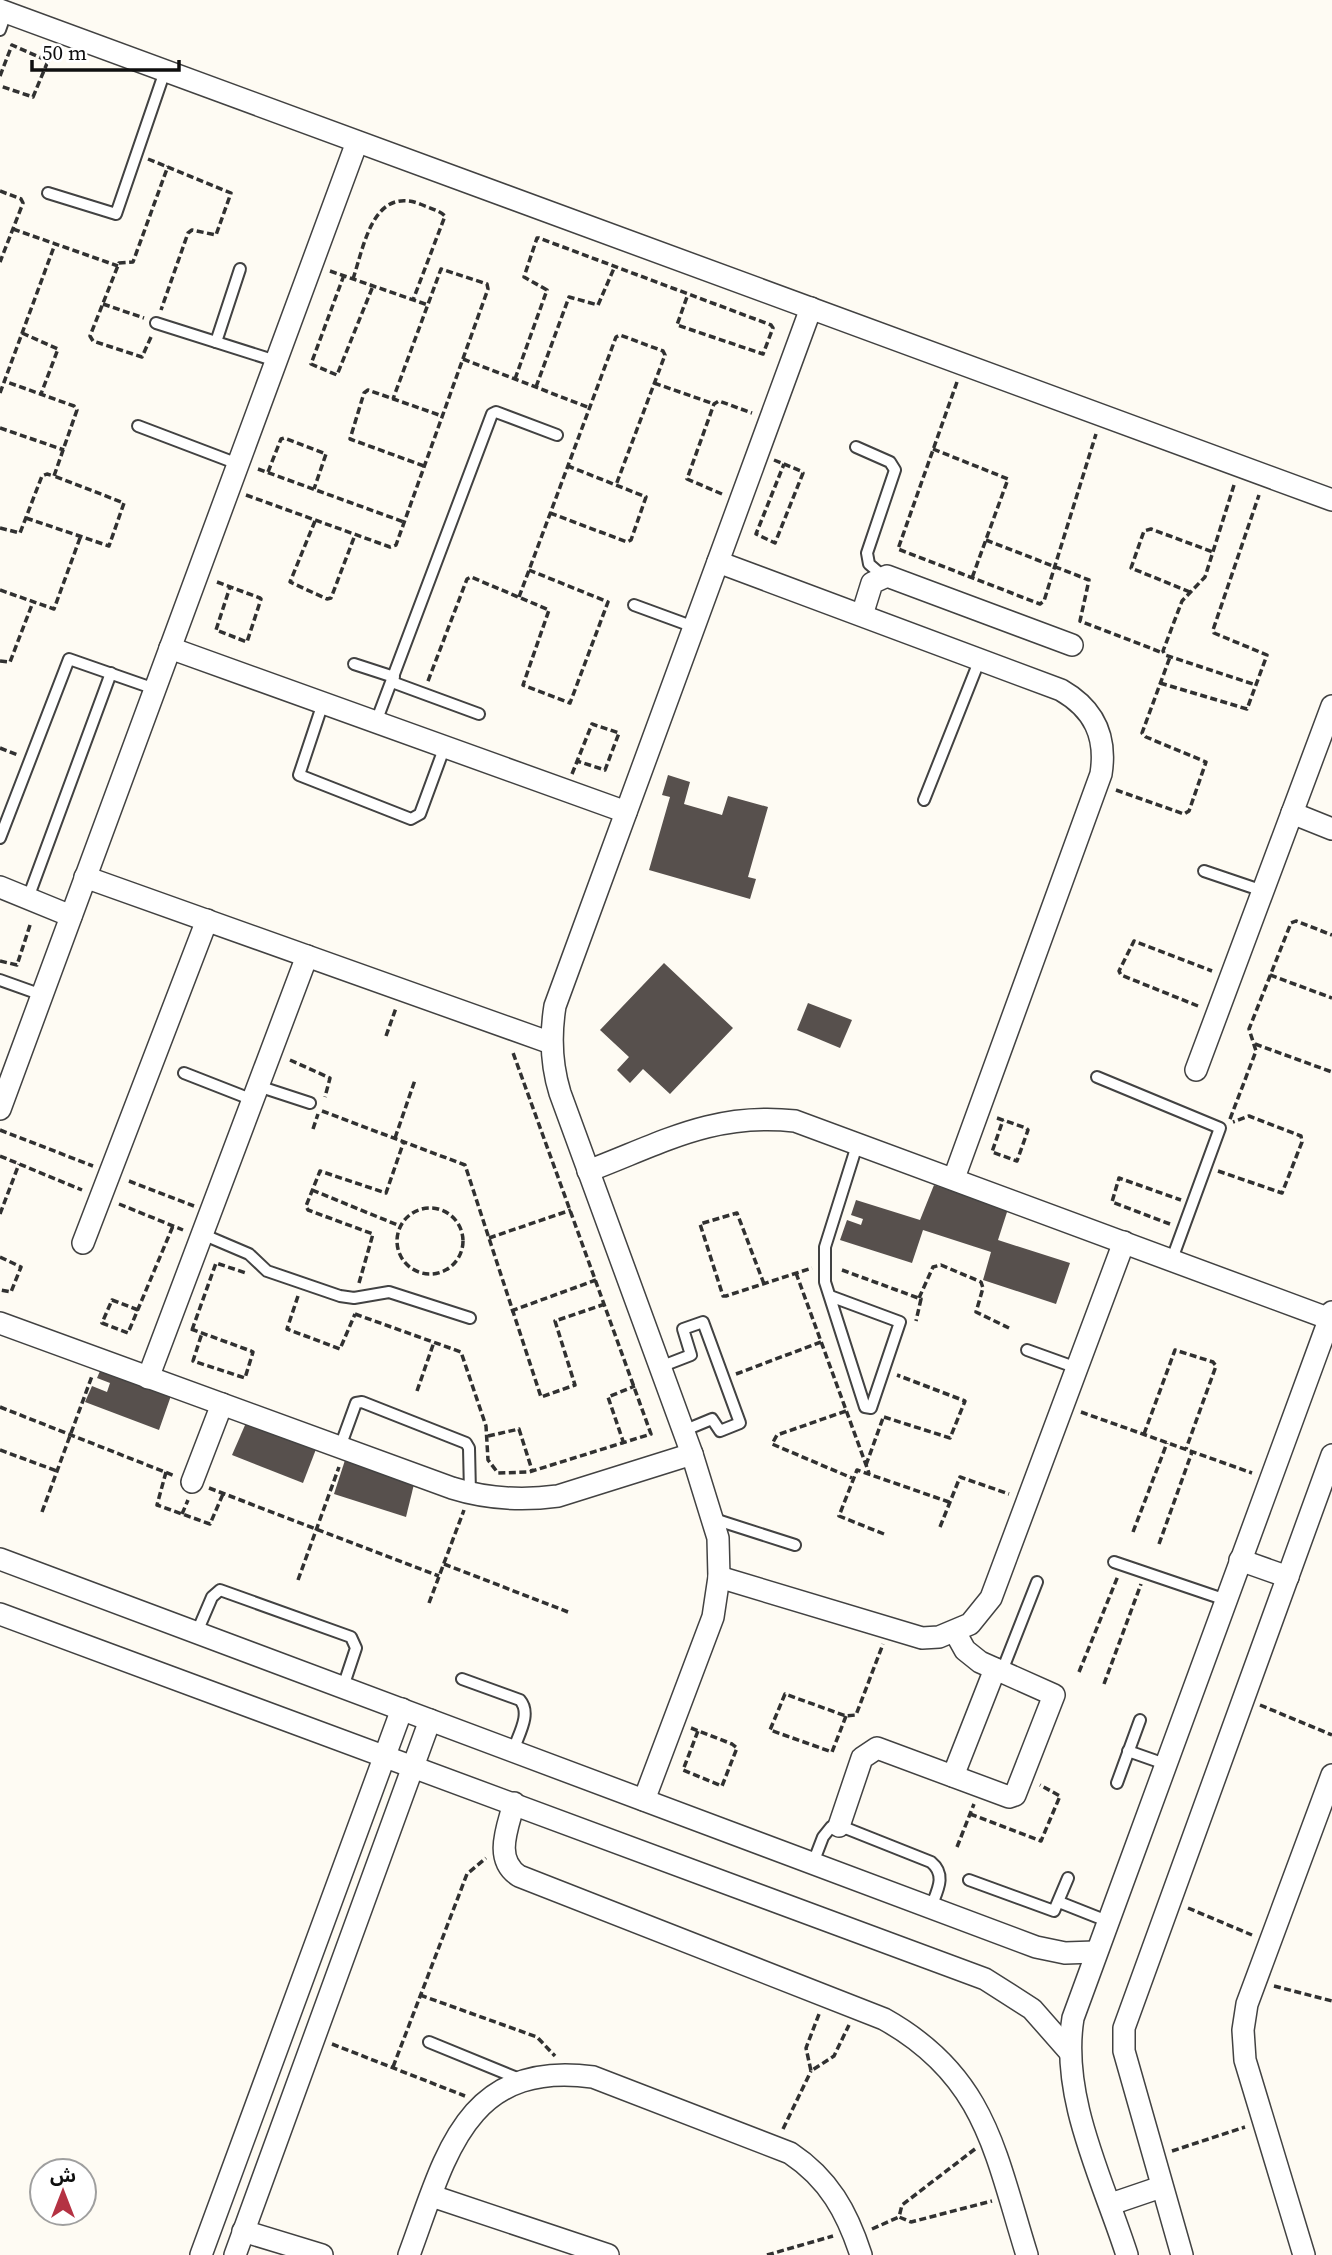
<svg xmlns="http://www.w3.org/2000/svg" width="1332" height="2255" viewBox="0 0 1332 2255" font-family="'Source Serif 4','Noto Sans Arabic',serif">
	<rect width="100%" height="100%" fill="#fefbf3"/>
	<g fill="#57504d">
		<polygon points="668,775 690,782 684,804 722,815 728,796 768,807 748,877 756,879 750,899 649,870 670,797 662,795"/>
		<polygon points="664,963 733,1028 670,1094 643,1069 630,1083 617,1070 629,1057 600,1030"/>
		<polygon points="808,1003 852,1020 840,1048 797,1030"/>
		<polygon points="934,1185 1008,1209 998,1240 1070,1263 1056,1304 983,1280 991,1252 923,1230 912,1263 840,1240 847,1220 861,1225 863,1219 851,1215 856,1200 920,1220"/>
		<polygon points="103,1364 173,1390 159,1430 85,1402 92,1386 107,1392 110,1383 97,1378"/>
		<polygon points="249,1416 318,1444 303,1483 232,1455"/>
		<polygon points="347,1454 416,1476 406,1517 334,1494"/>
	</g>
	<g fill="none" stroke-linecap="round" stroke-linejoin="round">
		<defs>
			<g id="lane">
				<polyline points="0,30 6,13"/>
				<polyline points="48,193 116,214 165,71"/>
				<polyline points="156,323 276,361"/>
				<polyline points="216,342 240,269"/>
				<polyline points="138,426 238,464"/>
				<polyline points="856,447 890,462 895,470 867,553 869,564 883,576"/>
				<polyline points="634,605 694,627"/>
				<polyline points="354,664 394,677"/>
				<polyline points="392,682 479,714"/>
				<polyline points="323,703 299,775 411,819 420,814 445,746"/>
				<polyline points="376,722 492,414 496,412 557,435"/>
				<polyline points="924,800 980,659"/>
				<polyline points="0,838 69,659 155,689"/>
				<polyline points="1204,871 1263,891"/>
				<polyline points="28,898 111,673"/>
				<polyline points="0,980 42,995"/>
				<polyline points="184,1073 253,1100"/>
				<polyline points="1097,1077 1220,1128 1172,1259"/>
				<polyline points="258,1086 310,1103"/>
				<polyline points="202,1234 249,1254 267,1271 340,1296 354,1298 389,1292 470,1318"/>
				<polyline points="830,1296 900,1322 871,1408 865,1407 825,1282 825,1247 858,1142"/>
				<polyline points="1027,1350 1077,1368"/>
				<polyline points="660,1367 691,1355 683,1329 703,1322 740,1423 720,1431 712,1419 683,1431"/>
				<polyline points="340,1447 356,1403 362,1402 466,1443 469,1448 470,1493"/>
				<polyline points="714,1519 795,1545"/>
				<polyline points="1114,1562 1226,1600"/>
				<polyline points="197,1632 212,1597 220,1590 351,1637 356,1648 343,1687"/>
				<polyline points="1002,1671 1037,1582"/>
				<path d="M462,1679l58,21c12,14 -2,35 -7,51"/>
				<polyline points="1128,1751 1165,1764"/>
				<polyline points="1117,1783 1140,1720"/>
				<path d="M813,1863l10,-26 8,-10 6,-2 6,2 88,35c16,13 6,29 0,45"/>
				<polyline points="969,1880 1054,1911 1068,1878"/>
				<polyline points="1059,1902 1107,1921"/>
				<polyline points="429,2042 522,2080"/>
			</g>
			<g id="street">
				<polyline points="0,10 1332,500"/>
				<path d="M718,562l343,128c33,19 46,46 40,84l-147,404"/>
				<polyline points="862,615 872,583 887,576 1072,645"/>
				<polyline points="170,648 626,812"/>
				<polyline points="1292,813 1332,829"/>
				<polyline points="85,877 551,1043"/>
				<polyline points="0,887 71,916"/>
				<polyline points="1196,1070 1332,706"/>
				<polyline points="0,1109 357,142"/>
				<path d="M588,1171c74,-28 125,-59 207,-50l535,198"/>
				<polyline points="83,1243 207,920"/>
				<path d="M0,1323l452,165c35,11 69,13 106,8l134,-42"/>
				<polyline points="148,1378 307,956"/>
				<polyline points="192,1482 222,1404"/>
				<polyline points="0,1559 1036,1947 1065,1953 1095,1952"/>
				<polyline points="1240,1560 1288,1577"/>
				<polyline points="719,1577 922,1638 939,1637 970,1624 991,1598 1124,1242"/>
				<polyline points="0,1614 985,1979 1032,2009 1069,2051"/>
				<polyline points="953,1776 995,1669"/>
				<path d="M644,1800l69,-183 6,-40 -1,-39 -26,-84 -132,-361c-9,-29 -10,-56 -5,-87l256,-698"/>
				<path d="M514,1803c-6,24 -21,56 5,73l365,143c102,57 111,134 143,236"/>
				<polyline points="839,1826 862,1758 877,1748 1009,1797 1015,1795 1054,1695 980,1662 965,1650 955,1632"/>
				<polyline points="432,2196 608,2255"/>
				<polyline points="1111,2204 1161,2187"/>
				<polyline points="243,2231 322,2255"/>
				<polyline points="201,2255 402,1709"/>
				<polyline points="235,2255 430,1720"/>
				<path d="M409,2255c36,-96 55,-196 184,-178l197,76c39,26 57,59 71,102"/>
				<path d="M1127,2255c-24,-75 -67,-158 -54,-237l259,-706"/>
				<polyline points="1182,2255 1124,2051 1124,2028 1332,1455"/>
				<polyline points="1304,2255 1245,2060 1243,2030 1247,2004 1332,1775"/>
			</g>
		</defs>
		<use href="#lane" stroke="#424242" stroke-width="14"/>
		<use href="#street" stroke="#424242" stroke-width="24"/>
		<g stroke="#313131" stroke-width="3.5" stroke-dasharray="7 3.5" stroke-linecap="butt">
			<polyline points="0,76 12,45 48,61 33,97 0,86"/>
			<polyline points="148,159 231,193 216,235 192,230 188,233 161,310"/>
			<polyline points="0,191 21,199 23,203 0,262"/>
			<polyline points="13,229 118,266"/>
			<polyline points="330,271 428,305"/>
			<polyline points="344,275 311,364 337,375 373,286"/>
			<path d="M353,279c11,-33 20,-93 67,-75 9,4 19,6 25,12l-32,84"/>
			<polyline points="103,304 144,318"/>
			<polyline points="22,333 58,349 41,394"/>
			<polyline points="151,337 142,357 93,341 90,336 119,263 133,262 168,166"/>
			<polyline points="463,359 590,408"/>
			<polyline points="515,379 547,290 524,277 537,238 539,238 771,325 773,328 763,354 677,325 688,294"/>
			<polyline points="957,382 898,549 1040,604 1044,601 1096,434"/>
			<polyline points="654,383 714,404"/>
			<polyline points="536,387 569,297 598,305 615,266"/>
			<polyline points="0,393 55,244"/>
			<polyline points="0,428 64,450"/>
			<polyline points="933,449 1008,479 972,578"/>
			<polyline points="774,460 801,471 803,473 775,543 756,534 784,464"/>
			<polyline points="424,466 350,439 364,393 368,390 442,416"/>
			<polyline points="258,469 404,522"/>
			<polyline points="268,472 281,439 284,438 326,454 314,489"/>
			<polyline points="1234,485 1205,577 1182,601 1163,651 1165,655 1256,685"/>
			<polyline points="722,494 687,479 714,404 719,401 752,413"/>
			<polyline points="246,495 390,547 396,545 488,289 487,284 441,269 393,399"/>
			<polyline points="550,513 627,542 631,540 646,497 568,466"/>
			<polyline points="26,518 109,546 124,503 54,476"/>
			<polyline points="315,521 290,582 327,599 331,598 355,535"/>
			<polyline points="0,528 20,533 42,476 47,474 54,476 77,410 74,406 4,381"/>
			<polyline points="986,540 1089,580 1080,621 1163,653"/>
			<polyline points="217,582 260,598 261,599 247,642 216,630 230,587"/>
			<polyline points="0,590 54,609 80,538"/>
			<polyline points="1190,592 1131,568 1144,531 1151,529 1213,552"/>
			<polyline points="519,597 616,337 620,335 663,351 665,355 616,485"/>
			<polyline points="0,661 10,662 33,602"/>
			<polyline points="428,681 467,579 471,577 549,610 523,685 570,703 608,602 529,570"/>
			<polyline points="1160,683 1247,709 1267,655 1214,633 1213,630 1259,495"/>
			<polyline points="0,748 18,755"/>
			<polyline points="572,774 592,724 619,733 605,770 577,761"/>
			<polyline points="1116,790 1184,814 1189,811 1206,762 1146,737 1142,733 1170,657"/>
			<polyline points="0,961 17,965 31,922"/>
			<polyline points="1270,975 1332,998"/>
			<polyline points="1198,1006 1121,975 1119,971 1134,941 1212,971"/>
			<polyline points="386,1036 396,1008"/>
			<polyline points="1255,1044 1332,1072"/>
			<polyline points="290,1060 330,1078 325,1097"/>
			<polyline points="322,1111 465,1165 541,1397 575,1385 555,1321 605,1304"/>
			<polyline points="997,1118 1026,1128 1028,1130 1017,1161 992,1152 1003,1120"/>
			<polyline points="1230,1119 1256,1051 1249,1029 1291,923 1296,921 1332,935"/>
			<polyline points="313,1129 318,1114"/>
			<polyline points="0,1130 93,1166"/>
			<polyline points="395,1138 415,1080"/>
			<polyline points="0,1156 82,1190"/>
			<polyline points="1218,1171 1282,1193 1302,1142 1301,1136 1249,1116 1233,1122"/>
			<polyline points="129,1181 194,1206"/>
			<polyline points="312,1190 400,1226"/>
			<polyline points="119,1204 183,1230"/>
			<circle cx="430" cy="1241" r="33"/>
			<polyline points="0,1214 19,1164"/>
			<polyline points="1170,1224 1112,1202 1119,1178 1181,1200"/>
			<polyline points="489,1238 571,1210"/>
			<polyline points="0,1257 21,1267 11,1292 0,1290"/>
			<polyline points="842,1270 921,1299 916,1321"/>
			<polyline points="796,1273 869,1473"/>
			<polyline points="359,1283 373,1234 308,1210 306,1206 320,1171 386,1193 404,1141"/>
			<polyline points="764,1284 737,1213 700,1224 723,1296 726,1296 812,1268"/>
			<polyline points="298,1296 287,1329 340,1349 355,1314"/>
			<polyline points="919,1298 933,1267 941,1265 981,1282 983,1288 976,1312 1009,1328"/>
			<polyline points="138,1310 112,1300 102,1323 128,1333 173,1226"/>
			<polyline points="511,1311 596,1280"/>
			<polyline points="355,1314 461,1352 486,1426 488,1460 498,1473 529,1472 651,1434 512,1050"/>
			<polyline points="191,1329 251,1351 253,1352 245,1378 193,1361 202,1333"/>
			<polyline points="192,1330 216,1263 246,1273"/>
			<polyline points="736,1374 821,1342"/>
			<polyline points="417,1391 434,1342"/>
			<polyline points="0,1407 175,1476"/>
			<polyline points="846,1411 777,1435 772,1444 852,1478"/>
			<polyline points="1081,1412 1252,1473"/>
			<polyline points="884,1417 950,1438 965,1401 897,1375"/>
			<polyline points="1144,1434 1175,1350 1213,1362 1216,1366 1186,1449"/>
			<polyline points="488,1436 519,1429 532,1470"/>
			<polyline points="624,1444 608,1397 635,1386"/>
			<polyline points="0,1450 57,1471"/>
			<polyline points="866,1465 883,1418"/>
			<polyline points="166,1472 157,1505 210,1524 223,1494"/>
			<polyline points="209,1488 439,1576"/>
			<polyline points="42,1512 92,1376"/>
			<polyline points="182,1514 188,1500"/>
			<polyline points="940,1527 960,1477 1009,1494"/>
			<polyline points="1133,1532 1167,1443"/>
			<polyline points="884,1534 839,1516 857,1470 949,1502"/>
			<polyline points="1159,1544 1192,1452"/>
			<polyline points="444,1564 568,1612"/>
			<polyline points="298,1580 339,1467"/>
			<polyline points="429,1603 464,1510"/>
			<polyline points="1079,1672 1118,1576"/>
			<polyline points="1104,1684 1141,1584"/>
			<polyline points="1260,1705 1332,1735"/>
			<polyline points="846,1716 832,1752 770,1730 785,1694 846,1716 856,1715 883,1644"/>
			<polyline points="691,1728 732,1744 737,1748 722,1786 683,1770 698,1731"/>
			<polyline points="970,1814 1041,1841 1060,1796 1040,1785"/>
			<polyline points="957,1847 974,1804"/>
			<polyline points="1188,1908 1252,1935"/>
			<polyline points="1274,1986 1332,2001"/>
			<polyline points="420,1995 537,2037 555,2056"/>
			<polyline points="819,2014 806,2048 811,2071 834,2056 849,2025"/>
			<polyline points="332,2044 465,2096"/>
			<polyline points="393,2067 467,1874 486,1858"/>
			<polyline points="783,2129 811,2071"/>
			<polyline points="975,2149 902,2205 899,2217 911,2222 992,2201"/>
			<polyline points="1172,2151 1245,2127"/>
			<polyline points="872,2229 899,2217"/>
			<polyline points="767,2255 833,2236"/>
		</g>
		<use href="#lane" stroke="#fff" stroke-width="10"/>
		<use href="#street" stroke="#fff" stroke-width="21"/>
	</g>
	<g transform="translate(63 2192)"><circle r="33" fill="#ffffff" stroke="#9f9f9f" stroke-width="2"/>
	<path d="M0-5L12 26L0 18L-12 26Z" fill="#b43243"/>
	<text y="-10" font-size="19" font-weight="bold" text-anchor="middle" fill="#0f0f0f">ش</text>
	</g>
	<path d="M32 60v10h147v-10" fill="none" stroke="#0f0f0f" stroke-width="3.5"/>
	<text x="42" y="60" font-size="21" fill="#0f0f0f" stroke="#ffffff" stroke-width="5" paint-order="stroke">50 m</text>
</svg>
